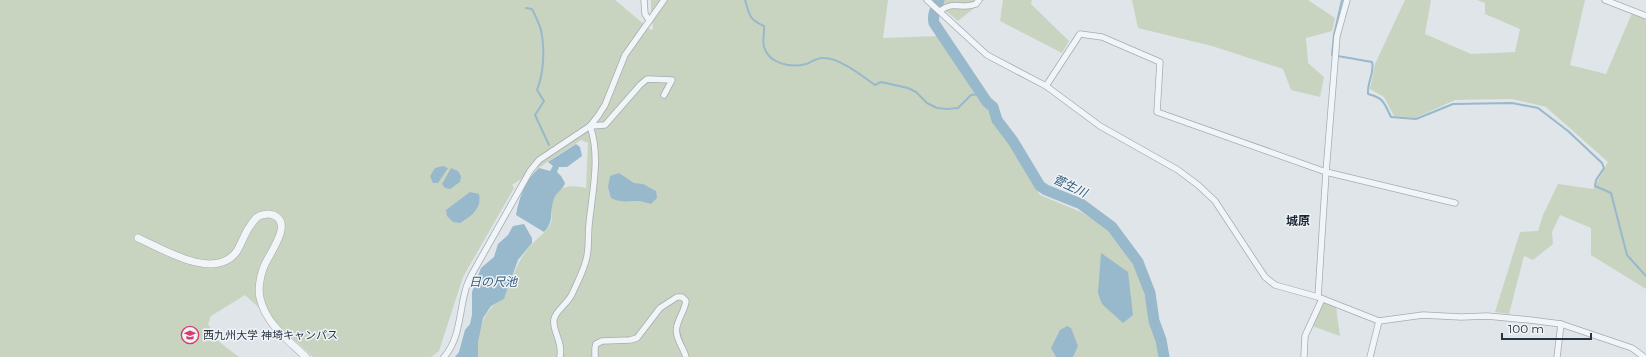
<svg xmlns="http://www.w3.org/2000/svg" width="1646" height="357" viewBox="0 0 1646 357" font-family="Montserrat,'Noto Sans JP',sans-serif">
	<rect width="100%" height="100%" fill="#dfe5e9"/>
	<g fill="#c8d4c0">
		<path d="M0,0h615l36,30 2,-1 -2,-16v-13h237l-5,38 55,-2 69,103 33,56 41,17 27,17 30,42 23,86h-683c-1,-17 1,-36 13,-49 3,-5 11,-6 14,-12 7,-16 11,-32 22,-46 6,-9 18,-16 23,-25 5,-10 -2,-22 7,-32 8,-9 19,-7 29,-5l2,-45 -7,-3 -69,45 2,3 -51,89 -24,74 -8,6h-118l-68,-62 -34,21 -3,8 10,17 21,16h-239z"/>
		<polygon points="933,0 984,0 958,21"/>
		<polygon points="1003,0 1032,0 1031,4 1069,41 1062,53 1000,21"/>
		<polygon points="1132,0 1308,0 1335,18 1332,31 1306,38 1308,63 1324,77 1320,97 1291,90 1283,69 1212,46 1138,28"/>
		<polygon points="1405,0 1431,0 1425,34 1471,54 1515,52 1520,29 1485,14 1485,3 1477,0 1585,0 1570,65 1606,74 1632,13 1646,18 1646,289 1591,255 1591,228 1560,215 1552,232 1553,244 1533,260 1524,256 1509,314 1495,312 1520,232 1538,231 1543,215 1558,184 1593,189 1608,162 1546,107 1512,99 1455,100 1415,118 1394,116 1384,97 1370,89 1375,64"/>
		<polygon points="1323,302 1336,307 1340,336 1312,326"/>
	</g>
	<g fill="#98b8cc">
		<path d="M576,144l4,3 2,9 -15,11h-8l-2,5 4,4 4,7c-2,7 -9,9 -11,16 -5,13 1,22 -10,33l-28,-17c3,-17 9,-35 23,-47l11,3 3,-5 -5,-4z"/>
		<polygon points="443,166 448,168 438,183 433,183 430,176 435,168"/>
		<polygon points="451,168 458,171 461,176 460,182 450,189 445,188 442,184"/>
		<path d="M619,173l15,10 9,1 13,7 1,7 -6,6c-4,-1 -9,-3 -13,-3 -11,0 -17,2 -27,-3l-3,-11 2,-11z"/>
		<path d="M470,192l9,2c3,15 -8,22 -19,29l-7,-1 -6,-6 -1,-6z"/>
		<polygon points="524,224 532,238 532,243 518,260 504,299 491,306 483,318 478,342 478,357 455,357 459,352 465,330 470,324 472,315 472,292 481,268 494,257 498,244 508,235 513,226"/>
		<polygon points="1101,253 1128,272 1133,315 1123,323 1102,304 1098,293"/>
		<polygon points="1067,326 1071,328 1078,346 1073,357 1056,357 1051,348 1060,330"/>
	</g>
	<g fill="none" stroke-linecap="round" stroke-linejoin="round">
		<g stroke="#98b8cc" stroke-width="2">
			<path d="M745,0c5,15 3,19 19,26 1,6 -2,13 0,21 5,17 27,21 42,17 6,-2 11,-7 18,-6 16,0 38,18 51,27l6,-3 27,6 8,4 11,11 10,5 10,1 11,-1 13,-13 10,-1"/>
			<path d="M1342,0l-8,35 -2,20 40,7c3,10 -5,20 -4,32 16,4 16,9 23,23l25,2 37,-15 59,-1 26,5 30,23 34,32 2,5 -8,12 -1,6 16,7 16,62 19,21"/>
			<path d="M526,8l6,1c3,6 7,14 9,21 4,19 3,42 -4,60l7,11 -9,14 14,30"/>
		</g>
		<path stroke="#98b8cc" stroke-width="11" d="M939,0c-3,8 -7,15 -5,23l53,79 6,5 4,13 16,21 27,45 6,4 35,14 31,23 26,35 12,31 4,28 7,19 3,17"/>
		<defs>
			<g id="minor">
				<polyline points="644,0 645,14 649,20"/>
				<polyline points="927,0 987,55 1046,86 1100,126 1178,170 1198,185 1215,201 1265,277 1275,285 1318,297 1379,321 1423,315 1461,317 1487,316 1530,320 1561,324 1632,348 1644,357"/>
				<polyline points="1605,0 1646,16"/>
				<path d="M940,11c14,-11 21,-1 36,-7l3,-4"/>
				<polyline points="1046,86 1080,34 1102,37 1160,62 1157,112 1326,172 1455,203"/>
				<polyline points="590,126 605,125 640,85 647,79 672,80 664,95"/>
				<polyline points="1318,297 1326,172 1337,36 1347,0"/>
				<path d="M444,357c16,-18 15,-43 21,-65 1,-6 4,-12 7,-18l58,-103 9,-11 51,-34 8,-10 7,-11 20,-50 39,-55"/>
				<path d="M560,357c3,-17 -8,-25 -6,-38 2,-9 15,-16 19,-27 5,-11 12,-24 14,-36 2,-10 1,-21 2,-31 3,-32 12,-68 1,-99"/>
				<path d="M595,357v-9l1,-4 6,-3 28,-1 7,-2 23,-30 17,-11h5l4,4c-1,9 -7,16 -9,25 -3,10 6,21 9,31"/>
				<polyline points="1304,357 1305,336 1322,299"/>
				<polyline points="1370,357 1379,321"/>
				<polyline points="1557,357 1561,324"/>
			</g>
			<path id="tertiary" d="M138,238c25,11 77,44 99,13 4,-7 7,-15 11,-22 4,-5 7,-13 14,-14 6,-1 10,-2 15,2 14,11 -10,39 -14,52 -3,8 -5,21 -3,29 6,26 28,42 46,59"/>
		</defs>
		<use href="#minor" stroke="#a4acb4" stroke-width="7"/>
		<use href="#tertiary" stroke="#a4acb4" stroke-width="8"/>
		<use href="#minor" stroke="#f2f5f7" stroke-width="5.5"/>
		<use href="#tertiary" stroke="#f2f5f7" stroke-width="7"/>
	</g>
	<defs>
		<symbol id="university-ring" viewBox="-11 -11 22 22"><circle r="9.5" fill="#eff3f7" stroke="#d63d68" stroke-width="1.5"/><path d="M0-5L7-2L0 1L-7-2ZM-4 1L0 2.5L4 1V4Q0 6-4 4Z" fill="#d63d68"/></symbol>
	</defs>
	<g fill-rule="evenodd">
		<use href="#university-ring" x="180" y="325" width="20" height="20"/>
	</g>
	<g text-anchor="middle" stroke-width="3" stroke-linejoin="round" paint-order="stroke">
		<g font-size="11" fill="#273442" stroke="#eff3f7" text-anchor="start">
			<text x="203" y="339">西九州大学 神埼キャンパス</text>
		</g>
		<g font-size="12" font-style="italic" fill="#2f5978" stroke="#eff3f7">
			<text transform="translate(1070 186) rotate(25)" y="4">菅生川</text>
			<text x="493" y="286">日の尺池</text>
		</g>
		<g font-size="12" font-weight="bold" fill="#192532" stroke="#eff3f7">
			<text x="1298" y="225">城原</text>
		</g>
	</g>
	<path d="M1502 333v6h89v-6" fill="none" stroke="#273442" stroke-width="2"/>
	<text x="1508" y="333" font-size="12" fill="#273442" stroke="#eff3f7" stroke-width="3" paint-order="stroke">100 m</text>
</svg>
